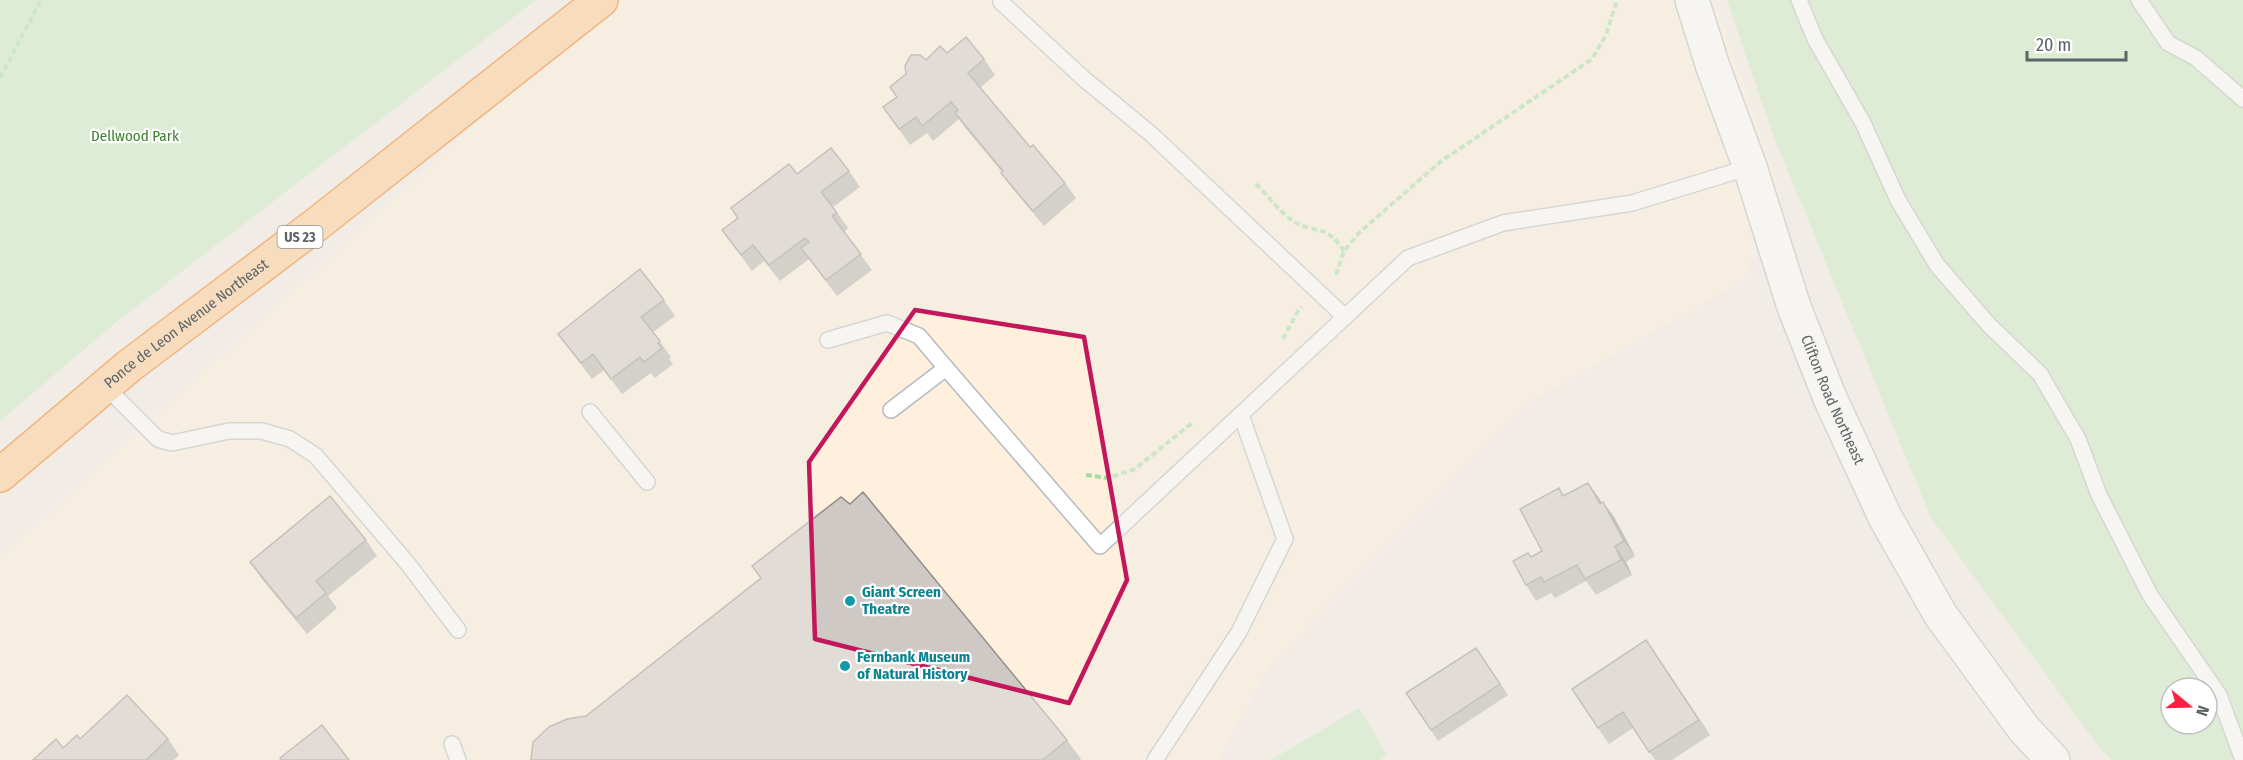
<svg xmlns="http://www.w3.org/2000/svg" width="2243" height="760" viewBox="0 0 2243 760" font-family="'Fira Sans Condensed',sans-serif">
	<rect width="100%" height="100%" fill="#f1ece6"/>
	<polygon fill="#ffefdd" points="612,0 1714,0 1779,187 1743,281 1525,405 1267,668 1219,760 0,760 0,558"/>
	<g fill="#caebc0" fill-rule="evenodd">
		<polygon points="0,0 536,0 120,319 0,421"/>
		<path d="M1727,0h516v760h-131l-10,-9 -171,-233 -159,-386zM2171,688h36v36h-36z"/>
		<polygon points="1359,708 1387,755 1379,760 1271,760"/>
	</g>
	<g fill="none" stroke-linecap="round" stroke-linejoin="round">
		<defs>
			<g id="lane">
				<polyline points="1799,0 1815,39 1863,123 1898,200 1937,265 1989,325 2040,374 2078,439 2099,495 2150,595 2219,695 2243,760"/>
				<polyline points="2139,0 2168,43 2196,58 2243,99"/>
				<polyline points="1001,2 1083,78 1151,134 1345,317"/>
				<polyline points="828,340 887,323 919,336 946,368 891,410"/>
				<polyline points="946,368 1100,546 1408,258 1503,223 1632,203 1750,167"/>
				<polyline points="105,386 158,439 172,443 229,431 262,431 290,439 316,456 408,564 458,630"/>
				<polyline points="590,412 647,482"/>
				<polyline points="452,744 458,760"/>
				<polyline points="1155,760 1239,632 1285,539 1241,415"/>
			</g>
			<g id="secondary">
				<path id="s1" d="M1692,0l21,67 37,100 44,140 36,91 55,119 55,97 84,115 29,31"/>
			</g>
			<g id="highway">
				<path id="s2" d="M0,475l129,-109 188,-142 284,-224"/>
			</g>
		</defs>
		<use href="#lane" stroke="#b6babe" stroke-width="18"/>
		<use href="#secondary" stroke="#b4bbbf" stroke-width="36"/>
		<use href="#highway" stroke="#f77100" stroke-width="36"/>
		<g stroke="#a1dea3" stroke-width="4" stroke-dasharray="6 3" stroke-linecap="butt">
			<polyline points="0,78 41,0"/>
			<path d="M1256,184c12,12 24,28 37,37 22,14 32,1 51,30"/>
			<polyline points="1336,275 1344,251 1359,233 1440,162 1592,59 1606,35 1617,0"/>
			<polyline points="1283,339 1298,311 1302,307"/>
			<polyline points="1086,475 1108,478 1135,469 1192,423"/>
		</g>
		<use href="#lane" stroke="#fff" stroke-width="15"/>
		<use href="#secondary" stroke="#fff" stroke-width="33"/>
		<use href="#highway" stroke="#ffc98f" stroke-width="33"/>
	</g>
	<g fill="#b1ada9">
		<polygon points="984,59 995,75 980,88 1030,147 1065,183 1076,198 1044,226 1012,188 1001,173 1002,172 966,129 959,119 933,141 927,133 910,145 883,107 897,97 890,87 926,60"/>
		<polygon points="849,171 860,187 833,207 848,228 844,232 872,270 837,296 809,259 780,281 764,261 752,271 722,230 797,174"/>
		<polygon points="664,300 675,316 653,332 671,357 669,359 673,364 655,378 651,373 622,394 604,370 592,379 558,334"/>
		<polygon points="1588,483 1602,503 1603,502 1614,517 1635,556 1626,562 1632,575 1596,595 1586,581 1555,598 1551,593 1536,601 1526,585 1531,557 1542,551 1559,488 1564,496"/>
		<polygon points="366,540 377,556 328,596 337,608 307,634 261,578 250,562"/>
		<polygon points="1476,648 1508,695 1438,741 1406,693"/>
		<polygon points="1657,656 1710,735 1672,760 1655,760 1633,728 1609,744 1598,728"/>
		<polygon points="80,739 168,739 179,755 174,760 33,760"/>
		<polygon points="1067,740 1081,759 1080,760 531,760"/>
	</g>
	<g fill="#908d89">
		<polygon points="1588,483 1599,498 1611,519 1600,504"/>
		<polygon points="1603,502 1614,517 1635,556 1624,541"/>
		<polygon points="1615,546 1626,562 1632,575 1621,560"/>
		<polygon points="1646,640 1657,656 1710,735 1699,720"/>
	</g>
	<g fill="#cec9c4" stroke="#908d89" stroke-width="1.5">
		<polygon points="966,37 984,59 968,73 1030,147 1033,145 1065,183 1033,211 1001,173 1003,171 955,113 958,110 951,102 922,126 916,117 899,129 883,107 897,97 890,87 906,74 905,66 911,55 920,55 926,60 940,46 947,53"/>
		<polygon points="831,148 849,171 821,192 837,213 832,216 861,254 826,280 801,248 809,242 805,238 769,265 753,245 741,255 722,230 738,218 731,208 789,164 797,174"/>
		<polygon points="640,269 664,300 641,317 660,341 658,343 662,348 644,362 640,357 611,379 593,354 581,363 558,334"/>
		<polygon points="1588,483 1600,504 1603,502 1624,541 1615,546 1621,560 1585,579 1577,565 1544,582 1541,577 1526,585 1513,561 1528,553 1531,557 1542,551 1520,509 1559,488 1563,496"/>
		<polygon points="863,492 1067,740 1043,760 531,760 533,742 549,727 567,719 586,716 761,578 752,566 841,497 850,504"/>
		<polygon points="330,496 366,540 316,581 326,593 296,618 250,562"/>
		<polygon points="1646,640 1699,720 1649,752 1623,712 1598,728 1572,689"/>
		<polygon points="1476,648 1500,684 1431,730 1406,693"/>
		<polygon points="127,695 168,739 146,760 33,760 56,739 63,748 77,735 80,739"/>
		<polygon points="322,725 349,760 282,760 280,758"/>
	</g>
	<path d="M0 0H2243V760H0ZM915,310l169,27 43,243 -58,123 -254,-64 -6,-177z" fill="#f1ece6" fill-opacity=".55" fill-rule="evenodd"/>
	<path fill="none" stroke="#c2185b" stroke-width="4.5" stroke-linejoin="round" d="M915,310l169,27 43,243 -58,123 -254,-64 -6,-177z"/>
	<g fill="#0f9aa8" stroke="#fff" stroke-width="2">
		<circle cx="850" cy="601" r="6"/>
		<circle cx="845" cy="666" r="6"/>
	</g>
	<g text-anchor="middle" stroke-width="4.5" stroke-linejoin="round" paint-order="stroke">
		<rect fill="#fff" stroke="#8e9295" stroke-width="1.5" x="277.5" y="226" width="45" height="22" rx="4.5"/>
		<g font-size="14" font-weight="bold" fill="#5d6468">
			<text x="300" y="242">US 23</text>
		</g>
		<g font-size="15" fill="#3a812a" stroke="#fff">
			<text x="135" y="141">Dellwood Park</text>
		</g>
		<g font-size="15" fill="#5d6468" stroke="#fff">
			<text dy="5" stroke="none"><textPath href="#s2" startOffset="240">Ponce de Leon Avenue Northeast</textPath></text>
			<text dy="5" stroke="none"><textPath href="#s1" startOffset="424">Clifton Road Northeast</textPath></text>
		</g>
		<g font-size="15" font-weight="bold" fill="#0d838f" stroke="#fff" text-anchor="start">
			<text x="862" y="597">Giant Screen<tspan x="862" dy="17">Theatre</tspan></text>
			<text x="857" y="662">Fernbank Museum<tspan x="857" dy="17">of Natural History</tspan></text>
		</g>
	</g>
	<g transform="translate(2189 706) rotate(109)"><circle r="28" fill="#ffffff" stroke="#bec1c3" stroke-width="1.5"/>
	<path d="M0-4.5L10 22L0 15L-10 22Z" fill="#fc2142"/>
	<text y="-9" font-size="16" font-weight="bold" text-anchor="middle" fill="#5d6468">N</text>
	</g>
	<path d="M2027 51v9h99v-9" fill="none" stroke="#5d6468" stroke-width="3"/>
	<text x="2036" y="51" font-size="18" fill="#5d6468" stroke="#ffffff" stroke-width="4.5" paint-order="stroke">20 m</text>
</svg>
